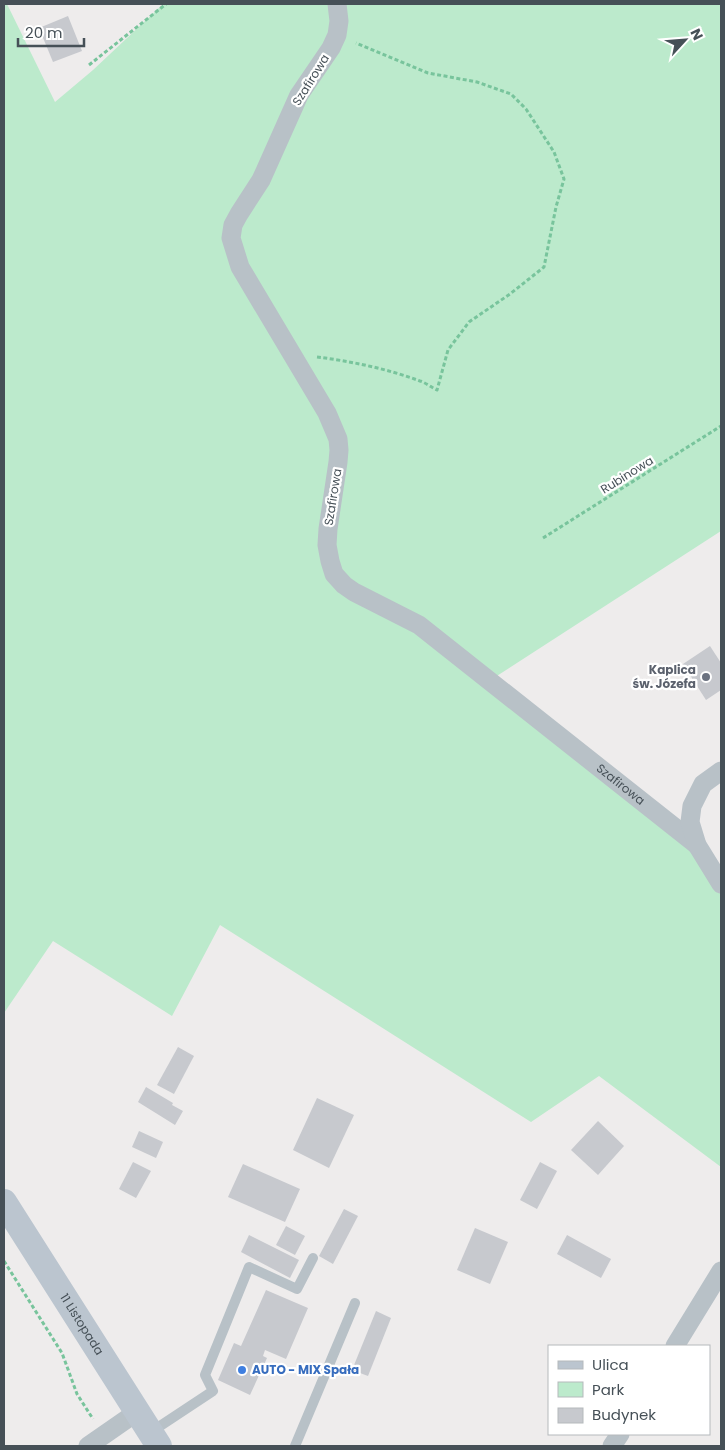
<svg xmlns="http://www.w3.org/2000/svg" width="725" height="1450" viewBox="0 0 725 1450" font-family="Poppins,sans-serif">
	<rect width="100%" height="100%" fill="#eeecec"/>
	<polygon fill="#bceacc" points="4,4 7,4 55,102 93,70 160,7 166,4 721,4 721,531 489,681 697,845 721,884 721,1167 599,1076 531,1122 220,925 172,1016 53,941 4,1013"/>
	<g fill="#c7c9ce">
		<polygon points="68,16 82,51 53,62 39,28"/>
		<polygon points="710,646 721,663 721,690 706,700 683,664"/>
		<polygon points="178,1047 194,1056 174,1094 157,1085"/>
		<polygon points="146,1087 173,1103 172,1105 183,1111 175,1125 138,1102"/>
		<polygon points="317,1098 354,1115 329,1168 293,1150"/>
		<polygon points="598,1121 624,1146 598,1175 571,1150"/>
		<polygon points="139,1131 163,1142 156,1158 132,1147"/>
		<polygon points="133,1162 151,1171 136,1198 119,1189"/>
		<polygon points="540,1162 557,1171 537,1209 520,1200"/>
		<polygon points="243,1164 300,1189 285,1222 228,1197"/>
		<polygon points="344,1209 358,1216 333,1264 319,1256"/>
		<polygon points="286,1226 305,1236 295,1255 276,1245"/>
		<polygon points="475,1228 508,1242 490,1284 457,1270"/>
		<polygon points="249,1235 299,1260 290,1278 241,1252"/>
		<polygon points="567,1235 611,1259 601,1278 557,1254"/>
		<polygon points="266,1290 308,1308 286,1359 265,1350 263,1356 267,1358 250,1395 218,1380 234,1343 241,1346"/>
		<polygon points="376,1311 391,1318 368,1376 352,1370"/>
	</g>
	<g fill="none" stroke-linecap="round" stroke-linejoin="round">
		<g stroke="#78c49c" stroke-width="3" stroke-dasharray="4 2.5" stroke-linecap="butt">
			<polyline points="89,65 166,4"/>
			<path d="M317,357c33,4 71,12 103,24 6,2 11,6 17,9l11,-40 21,-28 41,-28 34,-27 12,-60 8,-28 -10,-27 -28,-43 -15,-15 -34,-12 -49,-9 -72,-30"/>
			<polyline points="543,538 721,426"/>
			<polyline points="4,1261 62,1353 77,1394 93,1419"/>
		</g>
		<g stroke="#b8c1c7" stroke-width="10">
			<polyline points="151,1432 213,1391 205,1375 249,1267 297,1289 313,1258"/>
			<polyline points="295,1446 355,1303"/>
		</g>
		<g stroke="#b8c1c7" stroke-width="19">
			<path id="s1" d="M337,4l2,17 -2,14 -6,13 -32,47 -38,85 -22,34 -6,11 -2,13 9,29 87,146 11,26 1,11 -1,12 -10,67 -1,16 3,16 4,13 10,11 10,7 65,33 278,220"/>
			<polyline points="721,771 703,784 692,806 690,822 697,845 721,884"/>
			<polyline points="675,1346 721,1271"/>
			<polyline points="88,1446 137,1412"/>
			<polyline points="612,1446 620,1434"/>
		</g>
		<path stroke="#bbc5cf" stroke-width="26" id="s2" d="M4,1202l155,244"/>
	</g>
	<circle fill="#6b7280" stroke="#fff" stroke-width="2" cx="706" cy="677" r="5"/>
	<circle fill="#3f7fe0" stroke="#fff" stroke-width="2" cx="242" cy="1370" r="5"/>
	<g text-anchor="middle" stroke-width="4.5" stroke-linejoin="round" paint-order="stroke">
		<g font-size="12" fill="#465057" stroke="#fff">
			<text transform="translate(311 80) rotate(-58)" y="4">Szafirowa</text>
			<text transform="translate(627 475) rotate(-32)" y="4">Rubinowa</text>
			<text transform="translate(333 497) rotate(-81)" y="4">Szafirowa</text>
			<text dy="4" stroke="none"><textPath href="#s1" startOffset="984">Szafirowa</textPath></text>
			<text dy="4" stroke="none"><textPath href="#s2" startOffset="145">11 Listopada</textPath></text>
		</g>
		<g font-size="12" font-weight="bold" fill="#5b616d" stroke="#fff" text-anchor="end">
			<text x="696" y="674">Kaplica<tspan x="696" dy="14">św. Józefa</tspan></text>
		</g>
		<g font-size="12" font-weight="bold" fill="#366cbe" stroke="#fff" text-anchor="start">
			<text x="252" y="1374">AUTO - MIX Spała</text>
		</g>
	</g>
	<rect width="725" height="1450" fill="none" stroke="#465057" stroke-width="10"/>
	<rect x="548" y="1345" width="162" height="90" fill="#ffffff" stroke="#b5b9bc"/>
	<rect x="558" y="1361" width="25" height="8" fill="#bbc5cf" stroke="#b5b9bc"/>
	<text x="592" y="1370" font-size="15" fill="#465057">Ulica</text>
	<rect x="558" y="1382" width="25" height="15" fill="#bceacc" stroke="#b5b9bc"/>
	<text x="592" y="1395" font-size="15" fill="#465057">Park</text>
	<rect x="558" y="1408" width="25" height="15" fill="#c7c9ce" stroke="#b5b9bc"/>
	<text x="592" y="1420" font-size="15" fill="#465057">Budynek</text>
	<g transform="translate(685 40) rotate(64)" stroke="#ffffff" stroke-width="4" paint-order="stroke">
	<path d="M0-4L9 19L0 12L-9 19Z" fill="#465057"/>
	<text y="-8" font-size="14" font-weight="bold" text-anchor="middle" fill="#465057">N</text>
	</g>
	<path d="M18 38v8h66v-8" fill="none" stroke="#465057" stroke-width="2.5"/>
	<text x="25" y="38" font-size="15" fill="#465057" stroke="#ffffff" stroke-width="4" paint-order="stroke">20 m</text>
</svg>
